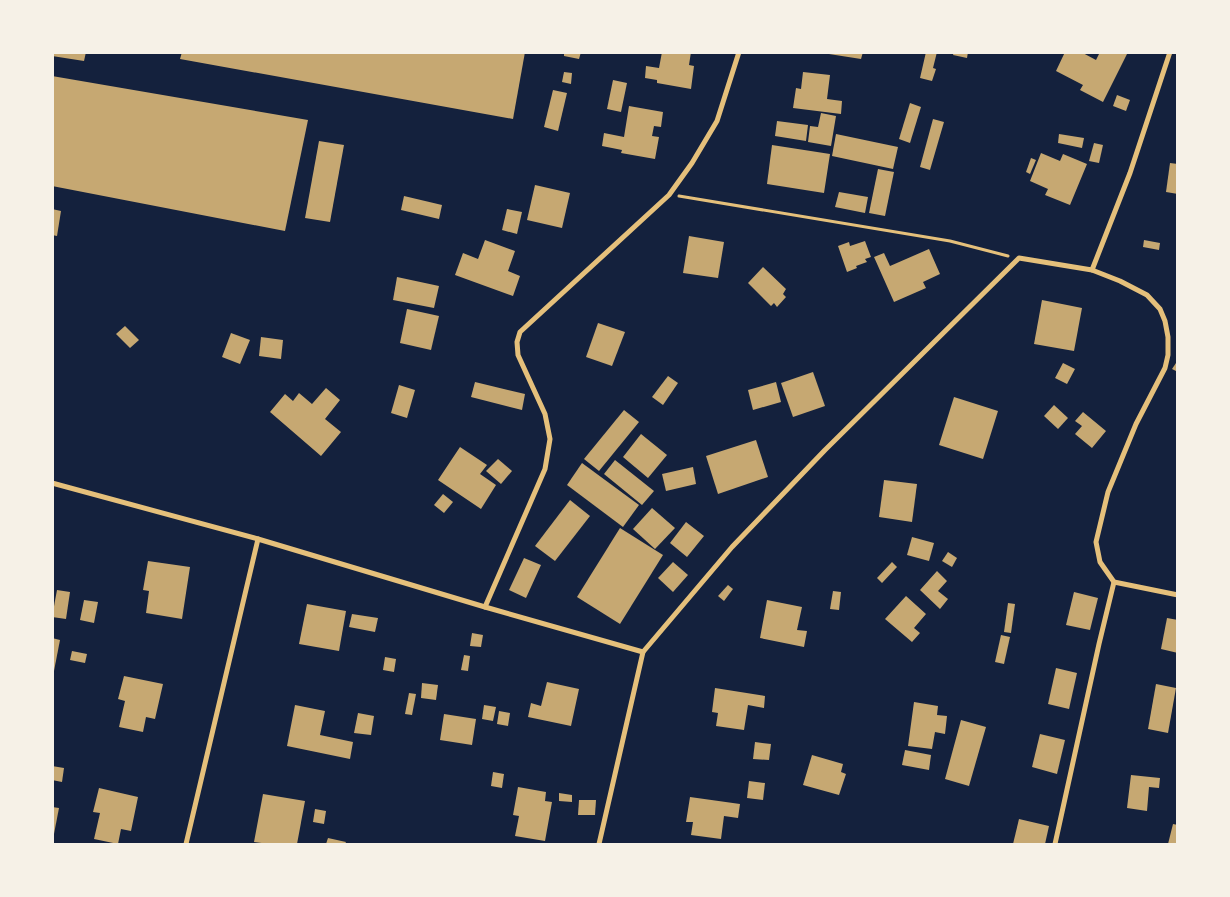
<svg xmlns="http://www.w3.org/2000/svg" width="1230" height="897" viewBox="0 0 1230 897" font-family="Helvetica,sans-serif">
	<rect width="100%" height="100%" fill="#14213d"/>
	<g fill="#c6a872">
		<polygon points="52,52 86,52 84,61 52,56"/>
		<polygon points="182,52 525,52 513,119 180,59"/>
		<polygon points="564,52 581,52 579,59 564,56"/>
		<polygon points="662,52 691,52 689,65 694,66 691,89 657,83 657,80 645,78 646,66 659,68"/>
		<polygon points="829,52 863,52 861,59 829,54"/>
		<polygon points="926,52 937,52 933,68 936,69 932,81 920,78"/>
		<polygon points="954,52 968,52 967,58 953,55"/>
		<polygon points="1065,52 1081,52 1096,60 1100,52 1128,52 1103,102 1080,90 1083,85 1056,71"/>
		<polygon points="564,72 572,73 571,84 562,82"/>
		<polygon points="803,72 830,75 827,99 842,101 841,114 793,108 796,88 801,89"/>
		<polygon points="52,76 308,120 285,231 52,186"/>
		<polygon points="613,80 627,83 621,112 607,109"/>
		<polygon points="553,90 567,93 558,131 544,127"/>
		<polygon points="1117,95 1130,100 1126,111 1113,106"/>
		<polygon points="910,103 921,107 910,143 899,139"/>
		<polygon points="629,106 663,112 661,127 654,126 652,136 659,137 655,159 621,153 622,150 602,146 604,133 624,137"/>
		<polygon points="821,113 836,116 831,146 808,142 810,126 818,127"/>
		<polygon points="933,119 944,122 930,170 920,167"/>
		<polygon points="777,121 808,125 806,141 775,136"/>
		<polygon points="836,134 898,147 893,169 832,156"/>
		<polygon points="1059,134 1084,138 1082,148 1058,143"/>
		<polygon points="319,141 344,145 330,222 305,218"/>
		<polygon points="1094,143 1103,145 1099,163 1089,161"/>
		<polygon points="772,145 830,154 824,193 767,184"/>
		<polygon points="1041,153 1060,161 1063,154 1087,164 1070,205 1045,195 1048,189 1030,181"/>
		<polygon points="1031,158 1036,160 1030,174 1026,172"/>
		<polygon points="1170,163 1178,164 1178,194 1166,192"/>
		<polygon points="878,169 894,172 885,216 869,213"/>
		<polygon points="535,185 570,193 562,228 527,220"/>
		<polygon points="839,192 868,197 865,213 835,207"/>
		<polygon points="404,196 442,205 439,219 401,210"/>
		<polygon points="52,209 61,211 57,236 52,235"/>
		<polygon points="507,209 522,212 517,234 502,230"/>
		<polygon points="689,236 724,242 718,278 683,273"/>
		<polygon points="485,240 515,251 508,271 520,276 513,296 455,275 463,253 478,259"/>
		<polygon points="1144,240 1160,243 1159,250 1143,247"/>
		<polygon points="865,241 871,257 865,259 867,262 856,266 857,268 847,272 838,246 849,242 850,246"/>
		<polygon points="929,249 940,274 923,282 926,288 894,302 874,257 884,253 890,266"/>
		<polygon points="763,267 786,289 783,294 786,297 777,307 774,303 771,306 748,283"/>
		<polygon points="397,277 439,286 434,308 393,300"/>
		<polygon points="1042,300 1082,308 1074,351 1034,344"/>
		<polygon points="407,309 439,316 431,350 400,343"/>
		<polygon points="598,323 625,332 612,366 586,357"/>
		<polygon points="125,326 139,340 130,348 116,334"/>
		<polygon points="231,333 250,340 240,364 222,357"/>
		<polygon points="261,337 283,340 281,359 259,356"/>
		<polygon points="1178,360 1178,372 1172,369"/>
		<polygon points="1063,363 1075,369 1067,384 1055,378"/>
		<polygon points="813,372 825,406 793,417 781,383"/>
		<polygon points="668,376 678,383 663,405 652,397"/>
		<polygon points="475,382 525,394 522,410 471,397"/>
		<polygon points="776,382 781,402 753,410 748,390"/>
		<polygon points="399,385 415,390 407,418 391,413"/>
		<polygon points="326,388 340,400 325,419 341,432 321,456 270,412 285,394 293,401 299,393 312,404"/>
		<polygon points="954,397 998,411 983,459 939,445"/>
		<polygon points="1054,405 1068,418 1058,429 1044,416"/>
		<polygon points="624,410 639,422 599,471 584,459"/>
		<polygon points="1083,412 1106,431 1092,448 1075,434 1082,426 1075,421"/>
		<polygon points="641,434 667,455 648,478 623,457"/>
		<polygon points="756,440 768,477 718,494 706,456"/>
		<polygon points="460,447 487,465 480,474 496,485 481,509 438,480"/>
		<polygon points="498,459 512,471 501,484 486,471"/>
		<polygon points="615,460 654,491 642,505 604,474"/>
		<polygon points="582,463 639,505 623,527 567,485"/>
		<polygon points="693,467 696,484 666,491 662,474"/>
		<polygon points="884,480 917,484 912,522 879,517"/>
		<polygon points="443,494 453,502 444,513 434,505"/>
		<polygon points="570,500 590,516 555,561 535,546"/>
		<polygon points="652,508 675,528 655,549 633,529"/>
		<polygon points="686,522 704,536 687,557 670,543"/>
		<polygon points="620,528 663,555 620,624 577,597"/>
		<polygon points="912,537 934,543 929,561 907,555"/>
		<polygon points="948,552 957,558 952,567 942,561"/>
		<polygon points="524,558 541,565 526,598 509,590"/>
		<polygon points="148,561 190,567 182,619 146,613 149,591 143,590"/>
		<polygon points="673,562 688,575 673,592 658,578"/>
		<polygon points="892,562 897,567 882,583 877,578"/>
		<polygon points="937,571 947,581 938,591 948,599 940,609 920,590"/>
		<polygon points="728,585 733,589 724,601 718,596"/>
		<polygon points="57,590 70,592 66,619 52,617"/>
		<polygon points="833,591 841,592 839,610 830,609"/>
		<polygon points="1074,592 1098,598 1090,630 1066,625"/>
		<polygon points="906,596 926,614 914,628 920,633 912,642 885,619"/>
		<polygon points="84,600 98,602 94,623 80,620"/>
		<polygon points="767,600 802,607 797,630 807,631 804,647 760,638"/>
		<polygon points="1008,603 1015,604 1011,633 1004,632"/>
		<polygon points="307,604 346,611 339,651 299,644"/>
		<polygon points="352,614 378,618 375,632 349,627"/>
		<polygon points="1167,618 1178,620 1178,653 1161,649"/>
		<polygon points="472,633 483,635 481,647 470,646"/>
		<polygon points="1001,635 1010,637 1004,664 995,662"/>
		<polygon points="52,638 60,640 53,676 52,676"/>
		<polygon points="72,651 87,654 85,663 70,660"/>
		<polygon points="464,655 470,656 468,671 461,670"/>
		<polygon points="385,657 396,659 394,672 383,670"/>
		<polygon points="1056,668 1077,673 1069,709 1048,704"/>
		<polygon points="124,676 163,684 155,719 146,717 143,732 119,727 125,701 118,699"/>
		<polygon points="547,682 579,689 571,726 528,717 531,703 541,706"/>
		<polygon points="422,683 438,685 436,700 421,698"/>
		<polygon points="1156,684 1176,688 1168,733 1148,729"/>
		<polygon points="715,688 765,696 764,708 748,705 744,730 716,726 718,713 712,712"/>
		<polygon points="409,693 416,694 412,715 405,714"/>
		<polygon points="914,702 938,706 937,715 947,716 945,734 935,732 932,749 908,746"/>
		<polygon points="295,705 325,711 320,735 353,742 350,759 287,746"/>
		<polygon points="484,705 496,707 493,721 482,719"/>
		<polygon points="499,711 510,713 508,726 497,724"/>
		<polygon points="358,713 374,716 371,735 354,733"/>
		<polygon points="444,714 476,719 472,745 440,740"/>
		<polygon points="961,720 986,727 969,786 945,779"/>
		<polygon points="1040,734 1065,740 1057,774 1032,767"/>
		<polygon points="755,742 771,744 769,760 753,759"/>
		<polygon points="905,750 931,755 929,770 902,765"/>
		<polygon points="812,755 843,764 841,772 846,774 839,795 803,785"/>
		<polygon points="52,766 64,768 62,782 52,780"/>
		<polygon points="493,772 504,774 502,788 491,786"/>
		<polygon points="1131,775 1160,778 1159,788 1149,787 1147,811 1127,808"/>
		<polygon points="749,781 765,783 763,800 747,798"/>
		<polygon points="518,787 546,792 545,801 552,802 545,841 515,836 519,816 513,815"/>
		<polygon points="99,788 138,797 131,831 121,829 118,844 94,839 100,813 93,812"/>
		<polygon points="559,793 572,795 572,802 559,801"/>
		<polygon points="263,794 305,801 297,844 269,844 254,842"/>
		<polygon points="690,797 740,804 738,818 724,816 721,839 691,835 693,822 686,822"/>
		<polygon points="579,800 596,800 595,815 578,815"/>
		<polygon points="52,807 59,808 53,839 52,839"/>
		<polygon points="315,809 326,811 324,824 313,822"/>
		<polygon points="1019,819 1049,826 1045,844 1013,844"/>
		<polygon points="1173,824 1178,825 1178,844 1168,844"/>
		<polygon points="328,838 346,842 345,844 326,844"/>
	</g>
	<g fill="none" stroke-linecap="round" stroke-linejoin="round">
		<polyline stroke="#e5c07b" stroke-width="3" points="679,196 950,241 1008,256"/>
		<g stroke="#e5c07b" stroke-width="5">
			<polyline points="1092,270 1130,173 1170,52"/>
			<polyline points="52,483 258,539 485,607 643,652"/>
			<polyline points="485,607 545,469 550,439 545,414 518,355 517,342 520,332 669,195 692,163 717,121 739,52"/>
			<polyline points="186,844 258,539"/>
			<polyline points="599,844 643,652 732,547 825,450 1019,258 1092,270 1120,281 1147,295 1160,309 1165,321 1168,337 1168,355 1165,368 1136,424 1108,492 1096,542 1100,562 1114,582 1178,595"/>
			<polyline points="1055,844 1099,644 1114,582"/>
		</g>
	</g>
	<rect width="1230" height="897" fill="none" stroke="#f6f1e7" stroke-width="108"/>
</svg>
